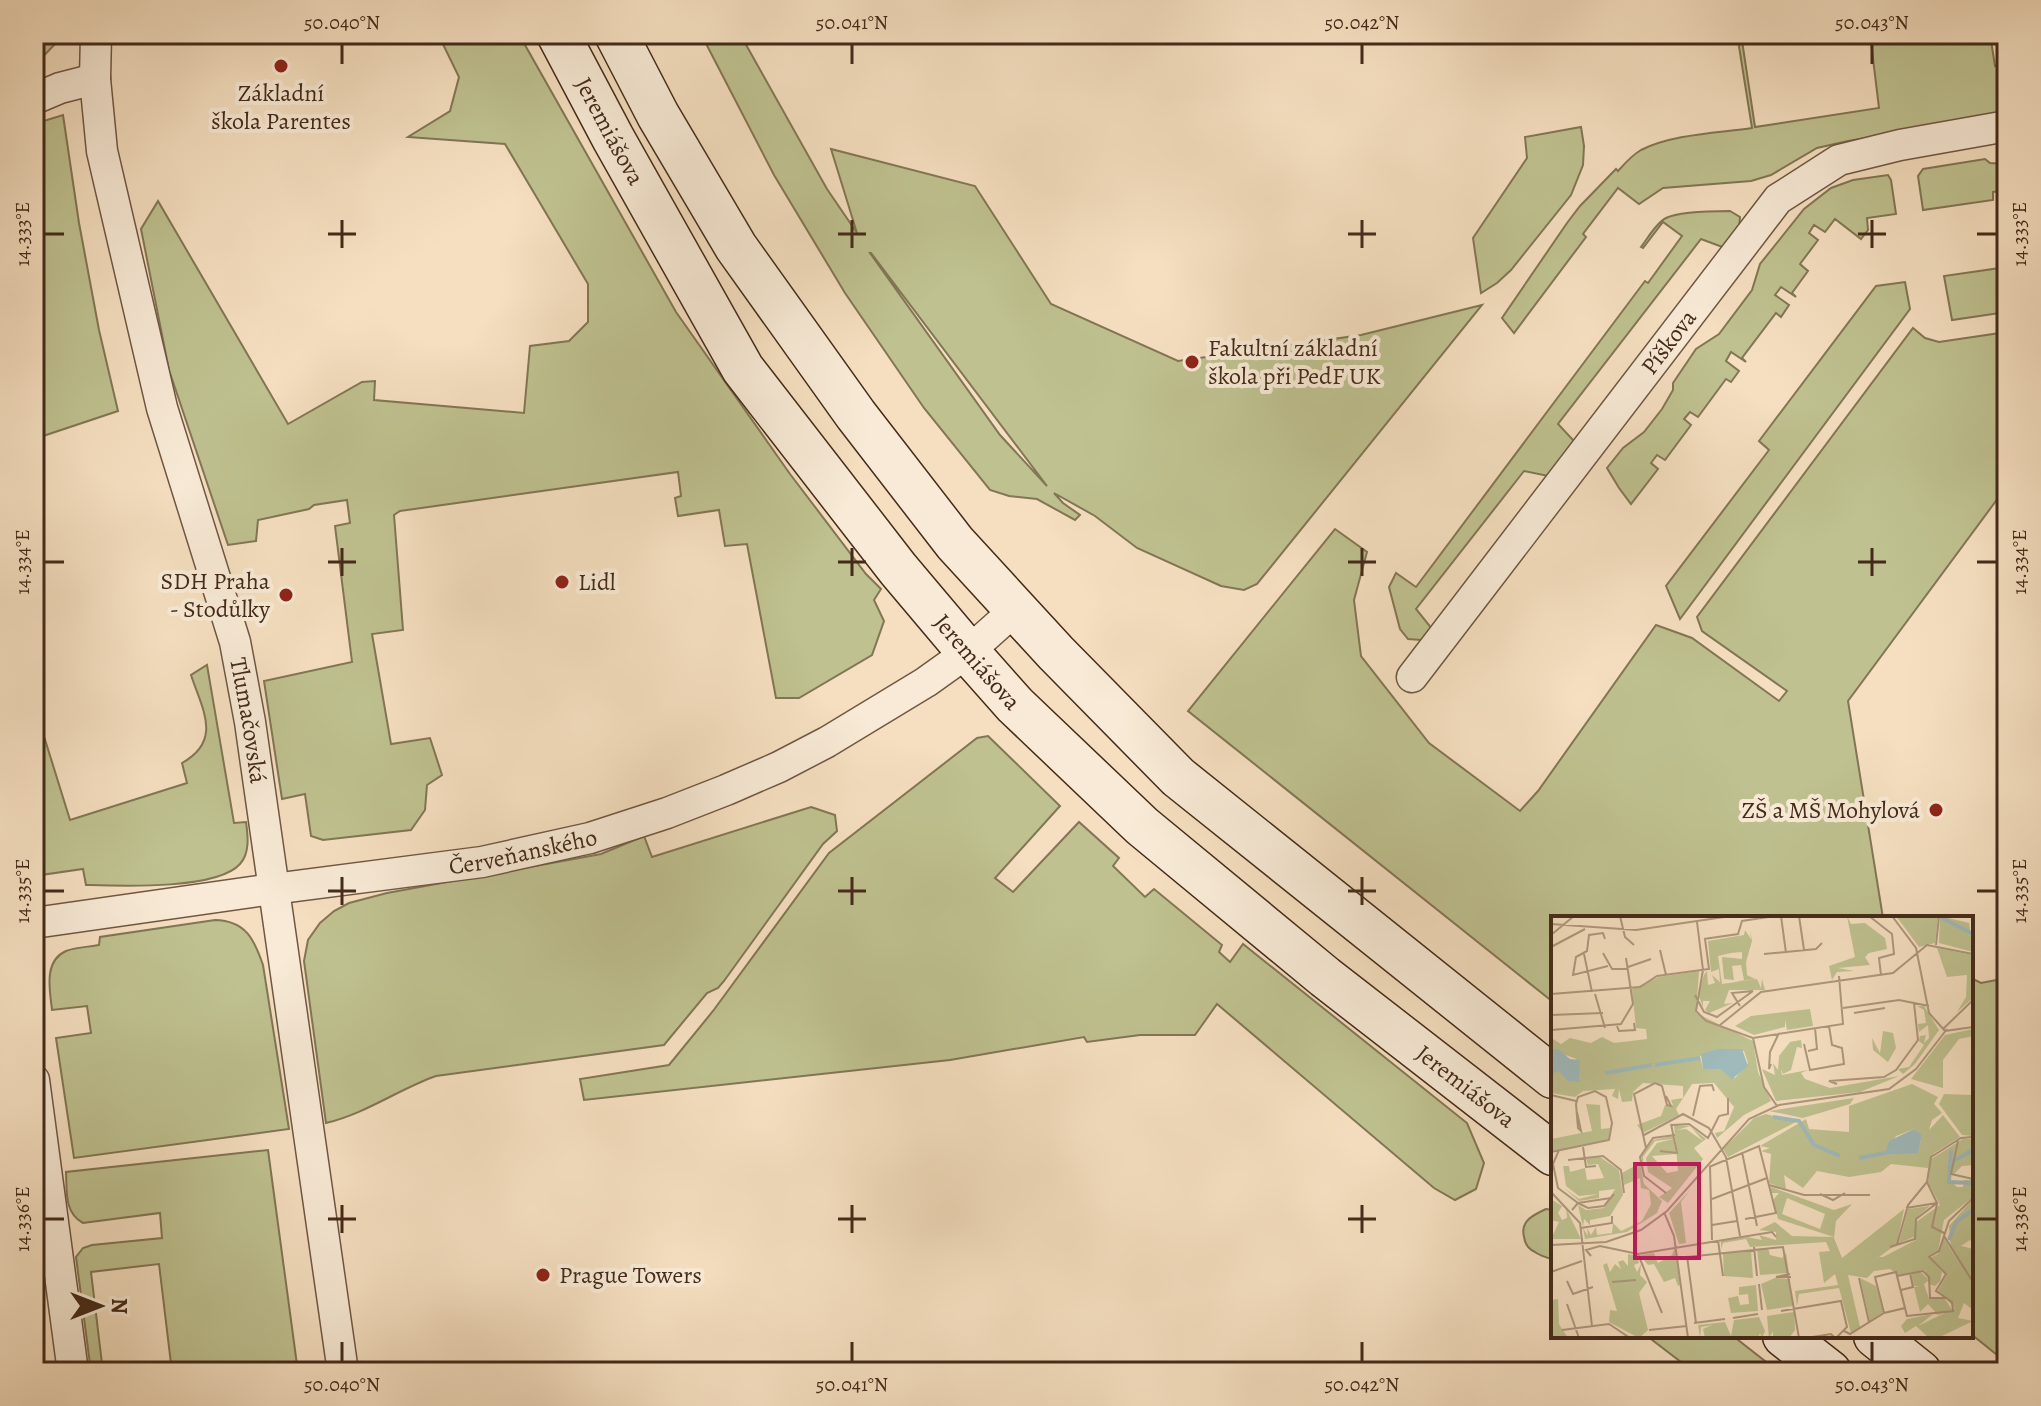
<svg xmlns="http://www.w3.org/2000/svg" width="2041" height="1406" viewBox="0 0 2041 1406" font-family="Alegreya,serif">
	<rect width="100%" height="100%" fill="#f5dfc0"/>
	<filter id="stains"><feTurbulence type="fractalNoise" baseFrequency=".0025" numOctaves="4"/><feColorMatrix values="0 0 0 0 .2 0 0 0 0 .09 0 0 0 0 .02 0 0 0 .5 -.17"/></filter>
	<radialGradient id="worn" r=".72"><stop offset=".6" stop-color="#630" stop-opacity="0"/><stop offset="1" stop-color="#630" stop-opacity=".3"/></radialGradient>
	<g fill="#bfc190" stroke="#827654" stroke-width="2" fill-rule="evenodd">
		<polygon points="34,34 58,34 56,43 34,66"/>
		<polygon points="438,34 521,34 525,45 676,312 790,474 866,574 881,589 874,600 884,621 872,655 799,698 776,698 747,544 725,546 719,510 678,516 675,498 681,496 678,472 400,511 394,515 403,630 372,634 391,744 430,738 442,775 427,785 425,810 411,830 323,840 311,836 305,794 282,799 264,681 352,662 335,526 350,523 347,500 314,505 309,509 258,520 256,541 228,545 169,370 141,229 158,201 288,424 362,382 375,381 374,400 524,413 530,346 569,341 588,322 588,284 505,144 408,137 450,111 459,77"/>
		<path d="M701,34h39l87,155 30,44 -26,-84 144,37 76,118 127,57 183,-26 121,-30 -225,279 -13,6 -23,-4 -84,-38 -42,-32 -41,-23 9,10 17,12 -5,5 -38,-21 -28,-3 -19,-6 -66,-82 -79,-115 -71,-118zM870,253h1l176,233 -47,-51z"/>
		<path d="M1737,34h4l14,93 124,-19 -9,-74h120l5,32 12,-2v51l-159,26 -31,7 -46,27 -20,6 -88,7 -24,16 -21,-16 -35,46 3,3 -72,96 -12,-15 65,-95 13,-17 36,-37 2,2c7,-8 14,-16 23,-21 31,-16 77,-17 111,-22z"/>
		<polygon points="63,115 79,223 99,330 118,411 34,439 34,214 42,211 34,185 34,124"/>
		<polygon points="1581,127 1584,146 1583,165 1571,195 1511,270 1497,283 1481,293 1473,238 1527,158 1525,137"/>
		<polygon points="1985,159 1990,163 2007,164 2007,199 2004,199 2002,191 1993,192 1993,200 1923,210 1918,176 1923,169"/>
		<polygon points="1888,175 1891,180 1896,214 1867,218 1868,230 1861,239 1835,219 1825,232 1814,225 1809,233 1818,240 1800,264 1808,271 1792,293 1796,297 1781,287 1775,295 1789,305 1781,317 1776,313 1742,358 1746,362 1731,352 1726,361 1739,371 1731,382 1726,379 1698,417 1690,412 1684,419 1691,425 1665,460 1657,455 1651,463 1658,469 1631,504 1619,488 1607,468 1623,448 1644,432 1662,409 1673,390 1673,383 1696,349 1719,334 1752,290 1760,264 1804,209 1831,188 1853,180"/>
		<path d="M1730,211l10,6 -1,12 -14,19 -24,-9 -143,185 16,17 -26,35 -24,-5 -108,138 17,21 -12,10 -13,-1 -8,-10 -11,-42 7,-14 20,14 229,-306 3,2 34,-47 -19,-14 -20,26 -2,-1c7,-9 15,-24 25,-29 14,-7 48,-7 64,-7z"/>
		<polygon points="2007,267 2007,312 1952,320 1944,276"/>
		<polygon points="1905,282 1910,309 1680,619 1666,586 1769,450 1759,441 1876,286"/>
		<polygon points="1913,328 1925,338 1939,342 2007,332 2007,486 1848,701 1883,918 1553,918 1553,1002 1188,711 1335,529 1367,552 1354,600 1361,656 1429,743 1520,811 1538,791 1656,625 1692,638 1779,701 1787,691 1702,631 1697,617"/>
		<path d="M207,665l27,158 12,-1c2,14 4,31 -6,42 -23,26 -120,22 -154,21l-3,-16 -49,7v-172l36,116 117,-37 -5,-20c41,-23 20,-54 9,-88z"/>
		<polygon points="988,736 1060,806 995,878 1013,892 1079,822 1119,858 1113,866 1145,897 1154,889 1222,945 1219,952 1230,962 1243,944 1467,1123 1484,1163 1476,1189 1455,1200 1434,1188 1217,1004 1195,1035 1140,1035 1087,1042 1084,1037 950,1060 584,1100 580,1079 669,1065 713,1011 829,853 977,738"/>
		<path d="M811,807l24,8 2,16 -14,13 -99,137 -6,7 -11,5 -43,52 -228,31c-37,13 -71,38 -110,47l-22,-162 4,-21 12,-17 14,-12 15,-8 38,-10 214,-39 43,-18 8,21z"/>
		<path d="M215,920c31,1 39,19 48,45l26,164 -215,29 -18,-120 35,-5 -4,-27 -35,4c-2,-19 -9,-49 14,-59 10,-4 23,-4 33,-6l1,-8z"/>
		<polygon points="1971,978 1981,983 2007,978 2007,1363 1971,1334"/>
		<path d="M268,1150l30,222h-126l-13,-108 -68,8 12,100h-12l-15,-115 7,-9 9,-3 70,-7 -2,-25 -77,10c-19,-10 -16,-32 -17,-51z"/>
		<path d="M1546,1209l7,1v50c-6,-3 -13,-4 -18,-8 -7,-3 -10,-8 -11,-15 -4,-16 9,-22 22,-28z"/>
		<polygon points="1647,1336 1733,1336 1779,1372 1694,1372"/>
	</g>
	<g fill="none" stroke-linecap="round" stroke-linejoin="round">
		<defs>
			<g id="street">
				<path id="s1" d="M96,34l-1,45 7,72 60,257 73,234 15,80 93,650"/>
				<polyline points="34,99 60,88 95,79"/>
				<path id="s2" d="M1412,677l366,-478 61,-39 61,-15 107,-19"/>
				<path id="s3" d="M34,923l239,-34 209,-27 108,-24 77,-25 59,-23 53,-23 48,-25 99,-60 42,-30 47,-42"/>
				<polyline points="34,1080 73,1372"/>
			</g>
			<g id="secondary">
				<path id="s4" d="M558,34l55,104 130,231 155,200 70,83 47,53 127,121 183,151 228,177"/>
				<polyline points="616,34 658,115 736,247 856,415 955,543 1056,653 1178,777 1553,1077"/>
				<polyline points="1784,1336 1830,1372"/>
				<polyline points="1875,1336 1920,1372"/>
			</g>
		</defs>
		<use href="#street" stroke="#705743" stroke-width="33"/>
		<use href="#secondary" stroke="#442a19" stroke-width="45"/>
		<use href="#street" stroke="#f8ead6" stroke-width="30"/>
		<use href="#secondary" stroke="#f8ead6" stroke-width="42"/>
	</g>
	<path fill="none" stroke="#442a19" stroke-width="3" d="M342,44v20M852,44v20M1362,44v20M1872,44v20M342,220v28M852,220v28M1362,220v28M1872,220v28M44,234h20M328,234h28M838,234h28M1348,234h28M1858,234h28M1977,234h20M342,548v28M852,548v28M1362,548v28M1872,548v28M44,562h20M328,562h28M838,562h28M1348,562h28M1858,562h28M1977,562h20M342,877v28M852,877v28M1362,877v28M44,891h20M328,891h28M838,891h28M1348,891h28M1977,891h20M342,1205v28M852,1205v28M1362,1205v28M44,1219h20M328,1219h28M838,1219h28M1348,1219h28M1977,1219h20M342,1342v20M852,1342v20M1362,1342v20M1872,1342v20"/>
	<g fill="#8f2418" stroke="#f8ead6" stroke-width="3">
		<circle cx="281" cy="66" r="8"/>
		<circle cx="1192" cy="362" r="8"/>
		<circle cx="562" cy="582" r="8"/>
		<circle cx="286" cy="595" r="8"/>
		<circle cx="1936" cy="810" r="8"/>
		<circle cx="543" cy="1275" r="8"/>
	</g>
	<g text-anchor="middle" stroke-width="8" stroke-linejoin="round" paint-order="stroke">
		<g font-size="24" fill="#442a19" stroke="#f8ead6" text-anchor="start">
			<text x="281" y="101" text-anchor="middle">Základní<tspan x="281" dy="28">škola Parentes</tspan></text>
			<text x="1208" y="356">Fakultní základní<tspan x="1208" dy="28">škola při PedF UK</tspan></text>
			<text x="270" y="589" text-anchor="end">SDH Praha<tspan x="270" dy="28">- Stodůlky</tspan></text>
			<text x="578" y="590">Lidl</text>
			<text x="1920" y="818" text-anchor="end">ZŠ a MŠ Mohylová</text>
			<text x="559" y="1283">Prague Towers</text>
		</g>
		<g font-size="24" fill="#442a19" stroke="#f8ead6">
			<text dy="8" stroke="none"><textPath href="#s4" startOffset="110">Jeremiášova</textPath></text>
			<text dy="8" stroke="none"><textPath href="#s2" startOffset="422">Píškova</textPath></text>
			<text dy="8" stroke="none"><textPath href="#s4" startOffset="758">Jeremiášova</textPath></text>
			<text dy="8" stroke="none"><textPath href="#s1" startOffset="706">Tlumačovská</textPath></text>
			<text dy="8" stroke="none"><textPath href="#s3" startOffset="494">Červeňanského</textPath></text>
			<text dy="8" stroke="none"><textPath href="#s4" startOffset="1406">Jeremiášova</textPath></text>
		</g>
	</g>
	<g transform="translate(1551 916)">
		<rect width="422" height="422" fill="#f5dfc0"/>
		<path d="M296,0l4,8 14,-1 20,15 2,11 -18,4 -4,4 5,8 -32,3 16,3 -17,1 -5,8 -3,-14 26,-9zM345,0h42l-3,27 -16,4zM389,0l29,7 4,29 -34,-9zM199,13l2,12 -6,21 1,13 8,4 -20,3 9,-2 -3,-15 -9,1 2,14 -10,-1 -2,-22 20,2v-7l-11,1 -13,3 4,28 35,-5 4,9 1,-9 3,11h-36l-5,14 9,-1 -24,10 -4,-3 5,-9h-7v6l-5,-13 6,-19 3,-4 1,14 7,-2 -3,-8 8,7 -1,-13 -8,3 -3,-31 36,-6 1,-5 6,9zM386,32l36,7v43l-16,14 9,-15 1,-22 -20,2zM148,55l-3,42 57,28 5,31 13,29 -27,14 -27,23 -2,-5 9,-2 10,-24 -20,-24 -22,1 -16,25 3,6 -36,18 -6,-8 24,-9 4,-11h8l-2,-5 12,-2v-12l-40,-3 -10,9 -1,9 -10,1 -3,-13 -1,10 -6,-3 3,-7 -32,2 -8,6 -24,-4v-19l26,-15 -26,-9 2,-11 8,5 9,-6 21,5 11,-6 12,6 33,-4 -1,-10 -10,-1 -4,-39 27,-12zM166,133l27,2 4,12 -13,15 -15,-9h-17l-3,-13zM366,90h7l15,24 -24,34 -12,10 -5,-5 11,-2 15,-22 -5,-4 1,-5 6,-1 -2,8 5,-5 -1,-13 -9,7 -1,-8 8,-1 -2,-13zM259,93l3,17 -26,4 -2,-11v8l-31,8 -19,-9 16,-10zM422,113v7l-14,3 -16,21v28l-32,-9 34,-44zM332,115l10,2 3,15 -8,14 -15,-12 -1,-12 8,15zM250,124l1,8 -5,-1 -6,23 -8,4 -2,-5 1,6 26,-5 -7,3 4,6 25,9 69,-12 -39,16 -84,9 -14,-32 13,6 -2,-12 5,7 1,-14 11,-14zM361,168l26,13 -4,7 8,9 -10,7 -3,10 14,-15 17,22 -27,17 -5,14 -37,-4 -10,8 -32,5 -32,-6 -14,17 -19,-13 2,14 -17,-6 2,-29 -10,-3 9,-3 -10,-2 46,-27 3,10 40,3v-26zM363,213l8,5 -4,18 -32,3 10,-19zM393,178l29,1v41l-11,-1 -23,-31zM303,182l-4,6 -47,14 -34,-7zM35,188l14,1 1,24 9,-1 -1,12 -58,12v-13l41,-8zM215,198l30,8 -68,35 -5,-8 31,-31zM123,209l16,1 -13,4 9,-1 17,12 -12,-14 15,12 -12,9 9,11 -35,44 -9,-6 13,-9 -24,-16 -2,-14 11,-15 16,-4 -18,2 -12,16 1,13 -3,-14 12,-16 20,-4 3,18 -24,2 15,17 11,-2zM412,223h10v26l-11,1 -9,9 -4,-4 2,10 6,6h6l1,-7h9v17l-29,23 -6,31 -10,6 14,15 -2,9 -5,5 -6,-2 -4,-14 -27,5 -8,-6 -16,2 -7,7 -19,-3 12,52 -9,6 -12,-45 -40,6 -2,12 -2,-15 43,-6 -3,-11 -11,9 -5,-31 11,-1 -4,-9 -76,5 -4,-8 -23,4 -2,6v-8l26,-4 15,3 -3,-5 17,5v-8l-17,-2 16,-8 17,14 42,1 -56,-18 -5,-19 6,-7h-8v-6l63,23 18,-6 -16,17 -2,17 8,20 62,-49 -7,35 -18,13h4l33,-17v-4l-17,7 9,-34 22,-3 -11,9 -3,7 24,-17 -12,-23 3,-23zM236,282l38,16 -5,15 -38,-15zM49,241l19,13 4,25 -13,21 -20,4v5l-6,-6 -1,8 -5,-22 8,5 18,-2 11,-19 -16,2v7l-20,3 -15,-13 15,11 19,-5 -19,2 -13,-10 -3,-20h6l1,6 15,-4 2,12 17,-2 -6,-14 -10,1 -2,-6zM89,247l4,21 18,17 -5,12 -30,19 -42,7 -2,-11 5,8 -1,-8 4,7 5,-8 1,8 15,-2 1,-10 8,8 21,-10 9,-17 -2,-14 -8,-2 -1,-10 -16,7 -2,-12zM139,274l-9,12 5,41 -7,1 -10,-31zM0,283l11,7 -4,7 4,7 5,-2 -1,-10 15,31h-30l8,-17 -8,-2zM422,283v44l-3,-3 -9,6 12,3v61l-9,-7 -6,15 15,3 -31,15 -13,2 -13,-12 -11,7 -4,-7 6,-7 26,-5 -15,12 37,-18 -17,-17 9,-17 -17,-16 8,-4 6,-16 17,29 -10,-18 -2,-23zM124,331l5,38 -2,1 -3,-8 -11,4 -10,-18 -6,1 -8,-10 14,-2 4,10 14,-8zM217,332l2,7 12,3 4,-5 3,20 -29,2 -3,-26zM200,334l2,28 -29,-2 -1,-22zM77,338l9,2 2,7 -5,2 3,7 4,-8 -1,11 7,7 -8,11 9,37 -9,8 -30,-16 1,-12 7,1 -14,-46 4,-2 3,9 5,-8 6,5 -3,-7 5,-2 5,6zM369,355l9,9 -5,4 5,15h16l7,11 -14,5 -10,-11 -8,8 -6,-25 6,-1h-6l-3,-13zM224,362l14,1 4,27 -26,4 -6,-26zM309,362l16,8 7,26 -13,9zM205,369l2,26 -27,2 -3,-15 10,-2 2,9 9,-1 -1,-10 -9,1v-8zM7,383l1,25 9,14h-17v-38zM243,396l1,18 -6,8h-16v-7l-4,7 -2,-22zM208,401l6,14 -3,7 -2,-5 -2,5h-53l-2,-9 9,-4 -11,2 -1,11 -2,-13 27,-3 6,14 3,-16z" fill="#bfc190" fill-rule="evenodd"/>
		<path d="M7,133l12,10 10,1 -1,22 -11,-1 -9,-10 -8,3v-24zM166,133h25l6,17 -16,13 -12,-10h-17l-2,-15zM363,213l8,5 -4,19 -33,2 4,-14z" fill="#9fbabb"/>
		<path fill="none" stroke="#9fbabb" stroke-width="4" d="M391,2l31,16M104,149l45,-7M54,157l47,-8M222,201l26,4 15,24 26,11M400,234l-2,32 24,1M308,242l26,-5M399,247l23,-13M398,324l7,-18 17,-12"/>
		<path fill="none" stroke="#ae977d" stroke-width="2" d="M69,0l5,21 9,8M230,0l5,37M248,0l5,34M318,0l23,18 2,20 -15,4 2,17M341,0l24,32 13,65 16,18M146,6l6,48 -7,41 10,10 47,17 11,49 13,19M0,8l85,6 95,-14M0,19l23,-19M54,23l-2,-6 -14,2 -2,16 -11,6 -3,18 35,-9M153,23l34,-5 4,-13 33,-5M385,29l3,-29M0,31l34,-18M109,34l6,25M52,37l9,16h16M33,38l8,38M213,38l52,-5 6,-6M77,51l23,-8M0,78l89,-7 17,-11 52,-7 -4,-30M44,78l10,34M144,79l9,17 13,5 36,-26M189,90l-8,-13 21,-2M292,92l56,-8 30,6M303,97l31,-5M0,99l52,-2M169,109l41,-33 132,-19 34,-28 46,9M66,110l2,5 16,-1 -1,-7M392,113l30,-29M0,114l70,-6 12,-20 -7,-46M394,115l28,-4M202,122l90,-14 -4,-48M253,128l6,26 34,-6 -2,-16 -10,-3 -3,-19M257,135l9,-2 -2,-21M220,148l-2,5 1,-17 9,-19M286,168l-8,-3 55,-4 12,-7 22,-30 -4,-37M0,179l25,6M142,200l7,-30 12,-1 2,6M121,209l17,-1 19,14 11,-22 9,-2v-16M93,219l39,-21 26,14 17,29 14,79M407,225l-7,33 22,5M32,231l3,20 10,-1M95,232l-12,-54 21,-11 7,3 5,19 4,1 -5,-10M8,234l-6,14 5,24 20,15 33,-5M109,235l17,2 -6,-29M0,236l58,-12 3,-17 -6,-26 -11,-6 -17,6 -2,7 2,24 3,3 -4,-19M191,236l15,74M17,244l35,-4 18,14 3,23M159,250l2,74M158,251l50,-21 17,67 -31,6M218,269l35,10h66M0,276l29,31 12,103M115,277l-22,-17 -4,-19 13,-19 22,-3M269,278l13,6 12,-7M161,283l55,-21M386,288l-5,23 12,6M355,292l31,-5 -10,-21M21,294l6,-7 10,5 16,-2 10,-12M113,296l10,24 14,102M161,309l25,-4M30,312l31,-5v-7M393,320l29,46M167,324l5,36M0,329l55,-3 35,-12 26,-19 82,-92 30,-14 110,-16 27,-20 31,-40M346,329l11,-40 19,-23 4,-25 30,-19 12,-1M203,331l3,29M339,331l25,-8 1,-20 21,-16M87,338l24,59M40,340l-5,-6 14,-4 38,8 134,-22 4,5M136,340l9,67M126,342l106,-11 16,91M0,356l31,-11M239,358l-14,3h15M346,360l26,-5 6,6 1,21h16M308,362l10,44M16,365l6,13 20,-7M61,366l24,-2M208,368l3,26M350,374l12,-3 -3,-14M16,388l12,34M230,395l60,-10 6,26 -11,11M333,397l-9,-36 21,-5 11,44 46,-5 -1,-9 -16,-11 10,-17 -17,-17 10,-6 10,-30 24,-23M182,402l25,-4M143,407l31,-4M11,414l47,-6 21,14M98,414l38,-4M293,415l6,3 34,-21 21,-5M255,422l25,-4 4,4"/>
		<path fill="#c2185b" fill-opacity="0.15" stroke="#c2185b" stroke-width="4" d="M84,248h64v94h-64z"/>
		<rect width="422" height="422" fill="none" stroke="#442a19" stroke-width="4"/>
	</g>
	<rect width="2041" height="1406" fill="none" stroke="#f5dfc0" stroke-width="88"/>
	<g transform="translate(100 1306) rotate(90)" stroke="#f8ead6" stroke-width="6" paint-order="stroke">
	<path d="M0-6L14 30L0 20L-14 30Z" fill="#442a19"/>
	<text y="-12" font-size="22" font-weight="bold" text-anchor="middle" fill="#442a19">N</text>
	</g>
	<rect x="44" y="44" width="1953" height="1318" fill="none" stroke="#442a19" stroke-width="3"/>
	<g font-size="20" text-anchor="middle" fill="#442a19">
		<text x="342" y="29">50.040°N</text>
		<text x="852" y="29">50.041°N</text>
		<text x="1362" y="29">50.042°N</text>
		<text x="1872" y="29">50.043°N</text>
		<text transform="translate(2019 234) rotate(-90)" y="7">14.333°E</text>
		<text transform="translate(22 234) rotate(-90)" y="7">14.333°E</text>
		<text transform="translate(2019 562) rotate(-90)" y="7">14.334°E</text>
		<text transform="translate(22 562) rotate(-90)" y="7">14.334°E</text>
		<text transform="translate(2019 891) rotate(-90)" y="7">14.335°E</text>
		<text transform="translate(22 891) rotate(-90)" y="7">14.335°E</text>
		<text transform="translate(2019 1219) rotate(-90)" y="7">14.336°E</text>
		<text transform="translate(22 1219) rotate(-90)" y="7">14.336°E</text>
		<text x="342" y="1391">50.040°N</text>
		<text x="852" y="1391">50.041°N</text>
		<text x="1362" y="1391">50.042°N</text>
		<text x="1872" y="1391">50.043°N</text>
	</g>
	<rect width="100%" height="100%" filter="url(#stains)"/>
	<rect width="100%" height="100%" fill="url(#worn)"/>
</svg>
